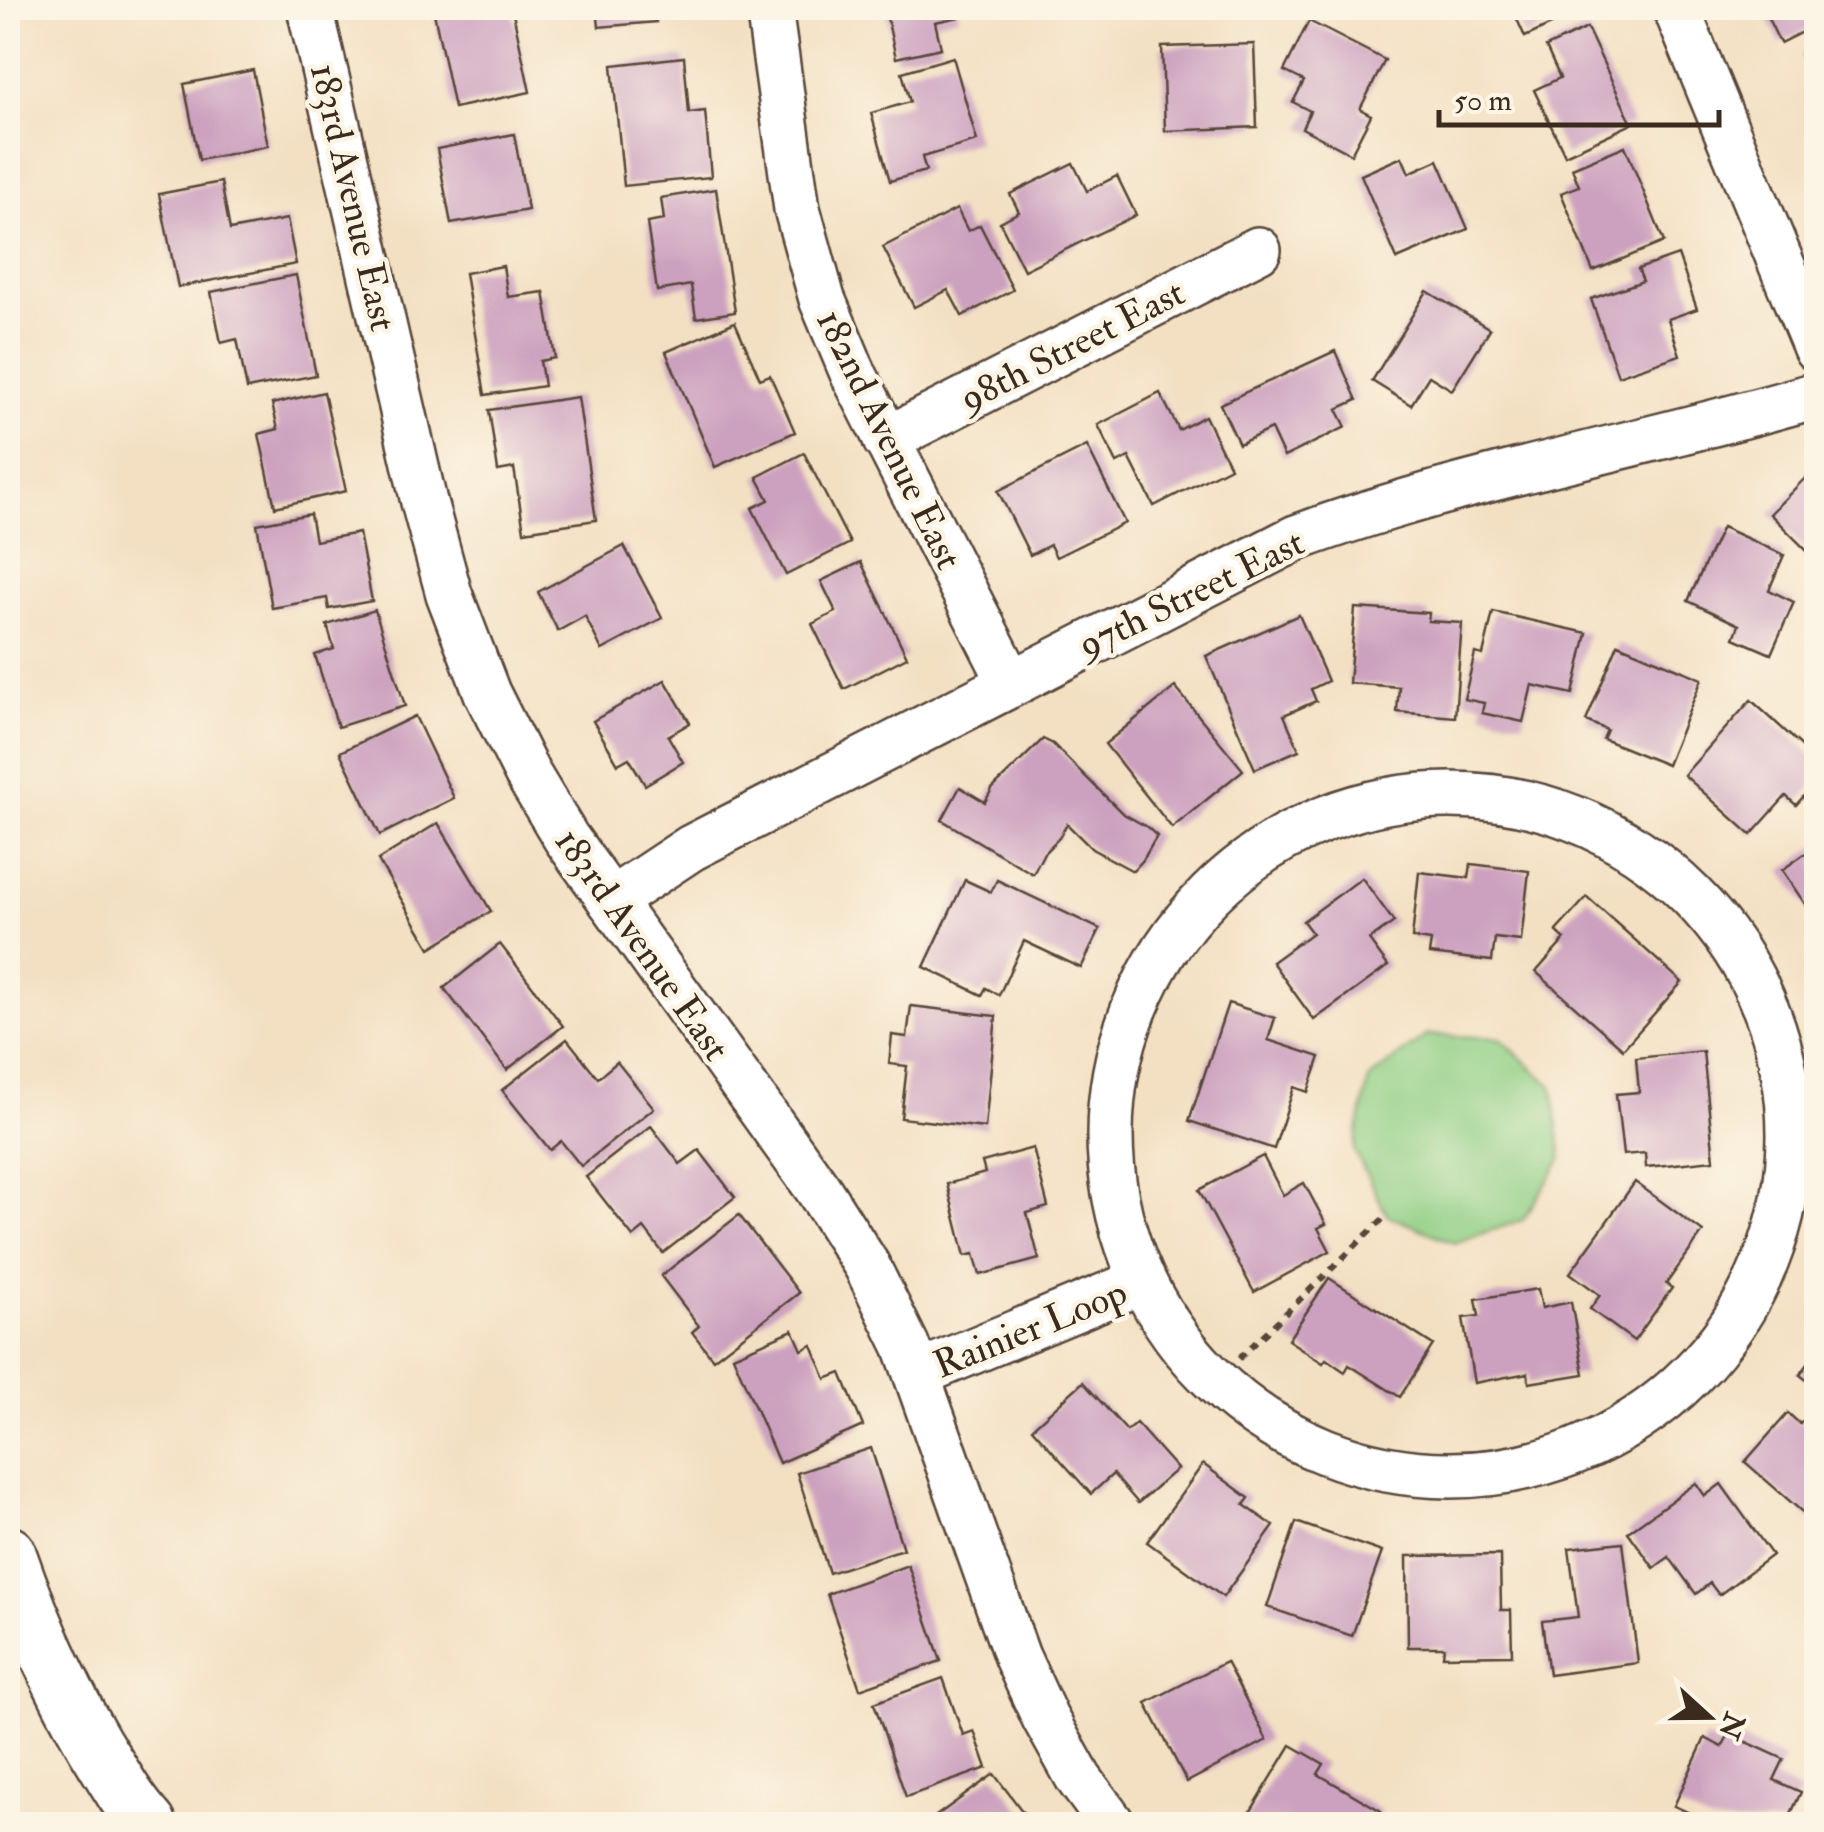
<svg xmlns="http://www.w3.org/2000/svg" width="1824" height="1832" viewBox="0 0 1824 1832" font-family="'IM FELL Double Pica',serif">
	<rect width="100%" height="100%" fill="#fcf5e5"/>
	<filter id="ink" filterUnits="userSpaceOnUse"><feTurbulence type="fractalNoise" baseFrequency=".01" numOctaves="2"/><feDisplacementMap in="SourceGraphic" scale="20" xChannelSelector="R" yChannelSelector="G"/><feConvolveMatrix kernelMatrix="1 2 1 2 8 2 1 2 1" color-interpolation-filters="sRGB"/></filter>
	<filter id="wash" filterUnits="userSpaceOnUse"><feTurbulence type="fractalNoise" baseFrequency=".0048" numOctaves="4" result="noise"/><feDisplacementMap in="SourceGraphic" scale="40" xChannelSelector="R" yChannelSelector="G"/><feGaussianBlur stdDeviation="2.25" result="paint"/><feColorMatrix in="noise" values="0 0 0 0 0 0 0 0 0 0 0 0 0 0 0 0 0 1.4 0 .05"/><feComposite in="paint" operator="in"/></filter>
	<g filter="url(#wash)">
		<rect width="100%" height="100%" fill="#f3e0c3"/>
		<polygon fill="#90cf85" stroke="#667c52" stroke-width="2.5" points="1427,1035 1500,1038 1553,1087 1562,1159 1523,1220 1454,1243 1387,1215 1354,1150 1369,1079"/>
		<g id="blocks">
			<g fill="#cca1bf">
				<polygon points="433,8 491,8 492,12 512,8 530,92 454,108"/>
				<polygon points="597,8 655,8 656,22 599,27"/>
				<polygon points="885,8 957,8 959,17 935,22 941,48 896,58"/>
				<polygon points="1512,8 1588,8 1525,37"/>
				<polygon points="1763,8 1816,8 1816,25 1780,43"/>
				<polygon points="1309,21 1385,60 1360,109 1371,115 1351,154 1302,128 1310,111 1293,102 1304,81 1284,71"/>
				<polygon points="1587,28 1632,124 1565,155 1534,90 1560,78 1546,47"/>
				<polygon points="1254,44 1257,127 1165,131 1162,47"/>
				<polygon points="1816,48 1816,90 1801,55"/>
				<polygon points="684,57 689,113 705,111 711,177 624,186 612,65"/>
				<polygon points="953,57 977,141 922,157 926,171 890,181 871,113 910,102 902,72"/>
				<polygon points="253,70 268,146 199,160 184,84"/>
				<polygon points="514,134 528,210 451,224 437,149"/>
				<polygon points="1625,146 1664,242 1593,271 1561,193 1579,186 1572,168"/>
				<polygon points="1402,157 1409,173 1438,160 1468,229 1397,259 1361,175"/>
				<polygon points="1073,163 1087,191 1117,176 1136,215 1024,270 1000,222 1019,212 1010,194"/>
				<polygon points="221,182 230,230 287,219 296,264 178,287 159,194"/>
				<polygon points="716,189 735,312 696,318 691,285 657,291 647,223 664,220 661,198"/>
				<polygon points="957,209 968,231 980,225 1013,290 962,316 948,290 914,307 883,247"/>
				<polygon points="1678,255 1697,309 1668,319 1680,355 1618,376 1591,299 1643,281 1638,269"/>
				<polygon points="503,266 508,297 544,292 555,358 540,361 544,386 485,395 465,273"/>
				<polygon points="296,275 316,375 247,389 237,339 221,343 211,292"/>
				<polygon points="1427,291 1490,329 1452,390 1429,376 1411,405 1372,381"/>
				<polygon points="735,322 760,379 770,375 795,432 715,467 666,352"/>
				<polygon points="1335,351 1357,400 1337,409 1346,427 1284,457 1271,429 1239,444 1220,404"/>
				<polygon points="324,392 346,491 275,507 259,434 278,429 272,404"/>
				<polygon points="1160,393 1179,430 1205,416 1230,467 1154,506 1129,457 1117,463 1098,425"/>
				<polygon points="578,397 596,520 524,531 514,468 498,471 489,410"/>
				<polygon points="1087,446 1125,523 1056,557 1050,545 1030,555 998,491"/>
				<polygon points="804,453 850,543 786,575 752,508 769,500 757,477"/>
				<polygon points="1816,467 1816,560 1770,514"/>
				<polygon points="310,514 315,541 359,533 372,601 329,609 327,598 272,608 257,524"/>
				<polygon points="1722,527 1784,555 1769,590 1794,602 1771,654 1734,638 1739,625 1688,601"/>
				<polygon points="624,546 662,618 602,650 585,616 558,631 538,592"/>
				<polygon points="861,562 907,657 844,689 812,624 836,612 821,581"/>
				<polygon points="1355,608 1429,613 1428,621 1462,623 1455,717 1397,712 1399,687 1349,683"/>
				<polygon points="375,610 405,706 338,727 315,655 334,649 327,625"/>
				<polygon points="1493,612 1587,633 1573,694 1532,685 1523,722 1482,713 1484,703 1464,699 1475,653 1483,655"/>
				<polygon points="1299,615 1328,681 1311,689 1316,701 1284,715 1299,750 1255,769 1206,656"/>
				<polygon points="1618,644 1702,679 1667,765 1603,739 1607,730 1586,721"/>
				<polygon points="665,680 690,723 668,736 683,762 645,785 629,758 618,764 593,721"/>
				<polygon points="1175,687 1243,770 1172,828 1105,744"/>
				<polygon points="1751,700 1816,759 1816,782 1796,805 1786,796 1751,835 1684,775"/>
				<polygon points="415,716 454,798 380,835 340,752"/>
				<polygon points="1043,739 1053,744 1122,813 1147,827 1157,836 1143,860 1133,871 1092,849 1067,824 1059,838 1044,853 1033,874 942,820 960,787 985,802 992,789"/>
				<polygon points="438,823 491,911 430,948 378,860"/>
				<polygon points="1816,846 1816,904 1809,910 1782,870"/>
				<polygon points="1471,864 1529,871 1521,941 1495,938 1492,961 1429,954 1431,941 1412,938 1419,872 1469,878"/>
				<polygon points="1362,878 1394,922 1369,940 1388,966 1314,1020 1272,962 1312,933 1303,921"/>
				<polygon points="965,880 991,892 997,880 1100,929 1081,968 1024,941 999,995 986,988 982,995 924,967"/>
				<polygon points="1587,897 1682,982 1623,1049 1536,972 1565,939 1556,931"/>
				<polygon points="500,944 563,1026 507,1070 444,988"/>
				<polygon points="1228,1003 1275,1018 1268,1040 1320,1057 1308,1092 1294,1087 1274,1149 1189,1121"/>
				<polygon points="911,1006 996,1016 985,1128 901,1118 907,1066 889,1064 892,1035 907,1037"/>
				<polygon points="567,1039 598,1078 617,1062 654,1108 581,1166 561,1141 550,1150 502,1090"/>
				<polygon points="1703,1051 1714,1160 1646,1167 1645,1153 1623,1155 1616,1094 1639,1092 1636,1058"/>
				<polygon points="651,1126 680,1164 699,1150 735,1197 663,1253 644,1228 633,1237 586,1177"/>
				<polygon points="1033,1148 1048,1207 1027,1213 1039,1259 980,1275 974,1254 965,1256 947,1184 985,1173 982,1162"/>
				<polygon points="1263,1156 1283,1195 1304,1183 1326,1224 1318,1228 1330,1251 1254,1292 1199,1190"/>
				<polygon points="1635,1182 1703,1232 1666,1284 1672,1288 1634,1341 1590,1309 1600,1295 1570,1273"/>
				<polygon points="739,1215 799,1293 713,1359 692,1332 699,1326 661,1276"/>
				<polygon points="1329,1278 1433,1345 1400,1397 1349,1365 1345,1372 1326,1359 1323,1363 1288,1340"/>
				<polygon points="1538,1289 1542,1308 1571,1302 1584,1374 1529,1383 1528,1373 1474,1383 1463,1318 1479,1316 1476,1299"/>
				<polygon points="793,1330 802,1350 812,1345 826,1379 841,1373 863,1426 779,1463 733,1356"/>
				<polygon points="1816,1353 1816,1387 1800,1375"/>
				<polygon points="1083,1382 1127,1431 1136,1423 1177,1469 1138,1503 1113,1474 1091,1494 1032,1428"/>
				<polygon points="1812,1410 1816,1414 1816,1524 1745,1462 1788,1413 1800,1424"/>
				<polygon points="871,1448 903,1549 829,1573 797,1473"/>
				<polygon points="1203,1464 1249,1498 1244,1505 1274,1526 1223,1597 1147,1542"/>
				<polygon points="1696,1483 1705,1496 1721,1484 1772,1555 1719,1595 1710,1583 1696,1594 1669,1557 1654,1568 1628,1532"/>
				<polygon points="1296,1522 1382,1552 1352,1636 1267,1607"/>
				<polygon points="1623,1542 1638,1663 1549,1675 1542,1621 1578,1617 1569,1548"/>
				<polygon points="1500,1555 1501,1610 1511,1610 1512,1655 1443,1656 1444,1647 1408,1647 1407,1556"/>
				<polygon points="908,1565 941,1661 860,1689 827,1594"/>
				<polygon points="1226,1662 1267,1740 1187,1782 1146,1703"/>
				<polygon points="943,1678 963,1735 974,1731 987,1768 906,1797 874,1703"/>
				<polygon points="1729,1734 1784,1759 1774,1780 1801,1792 1786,1824 1714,1824 1674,1806 1705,1738 1722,1747"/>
				<polygon points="1291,1745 1324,1764 1318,1774 1381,1811 1373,1824 1243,1824"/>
				<polygon points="994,1774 1032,1824 925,1824"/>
			</g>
		</g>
	</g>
	<g filter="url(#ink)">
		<use href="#blocks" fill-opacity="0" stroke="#574537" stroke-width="2.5"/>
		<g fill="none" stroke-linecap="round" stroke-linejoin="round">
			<defs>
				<g id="minor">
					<polyline points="310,8 424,502 449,594 487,693 527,773 566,838 818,1189 867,1266 906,1345 1017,1657 1045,1718 1079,1779 1112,1824"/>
					<polyline points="769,8 797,209 822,299 853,373 1011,683"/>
					<polyline points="1676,8 1816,348"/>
					<polyline points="886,440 1258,250"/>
					<circle cx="1450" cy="1135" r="340"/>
					<path d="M611,901l80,-53 605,-310c169,-62 348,-92 520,-143"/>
					<polyline points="917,1374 1142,1281"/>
				</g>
				<path id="tertiary" d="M8,1554c26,75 57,145 100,213 12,20 24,40 40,57"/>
			</defs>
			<use href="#minor" stroke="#574537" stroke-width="50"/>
			<use href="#tertiary" stroke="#574537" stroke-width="60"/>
			<polyline stroke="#574537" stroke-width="6" stroke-dasharray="8 8" stroke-linecap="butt" points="1216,1381 1387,1215"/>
			<use href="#minor" stroke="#fff" stroke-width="45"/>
			<use href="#tertiary" stroke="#fff" stroke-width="55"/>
		</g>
	</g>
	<g text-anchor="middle" stroke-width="9" stroke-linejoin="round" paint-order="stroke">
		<g font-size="38" fill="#3b2a1e" stroke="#fcf5e5">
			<text transform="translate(354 197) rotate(77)" y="13">183rd Avenue East</text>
			<text transform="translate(1072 345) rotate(-27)" y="13">98th Street East</text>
			<text transform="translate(890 439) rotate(64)" y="13">182nd Avenue East</text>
			<text transform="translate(1191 593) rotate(-26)" y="13">97th Street East</text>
			<text transform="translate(643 944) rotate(55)" y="13">183rd Avenue East</text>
			<text transform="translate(1030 1328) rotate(-22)" y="13">Rainier Loop</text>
		</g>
	</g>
	<rect width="1824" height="1832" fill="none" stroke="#fcf5e5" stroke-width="40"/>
	<g transform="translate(1709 1717) rotate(111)" stroke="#fcf5e5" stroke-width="8" paint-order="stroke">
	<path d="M0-8L18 38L0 25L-18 38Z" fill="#3b2a1e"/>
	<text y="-15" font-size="28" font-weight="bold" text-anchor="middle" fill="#3b2a1e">N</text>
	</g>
	<path d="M1439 110v15h280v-15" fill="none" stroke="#3b2a1e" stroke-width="5"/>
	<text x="1454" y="110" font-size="30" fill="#3b2a1e" stroke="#fcf5e5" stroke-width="8" paint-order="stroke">50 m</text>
</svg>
